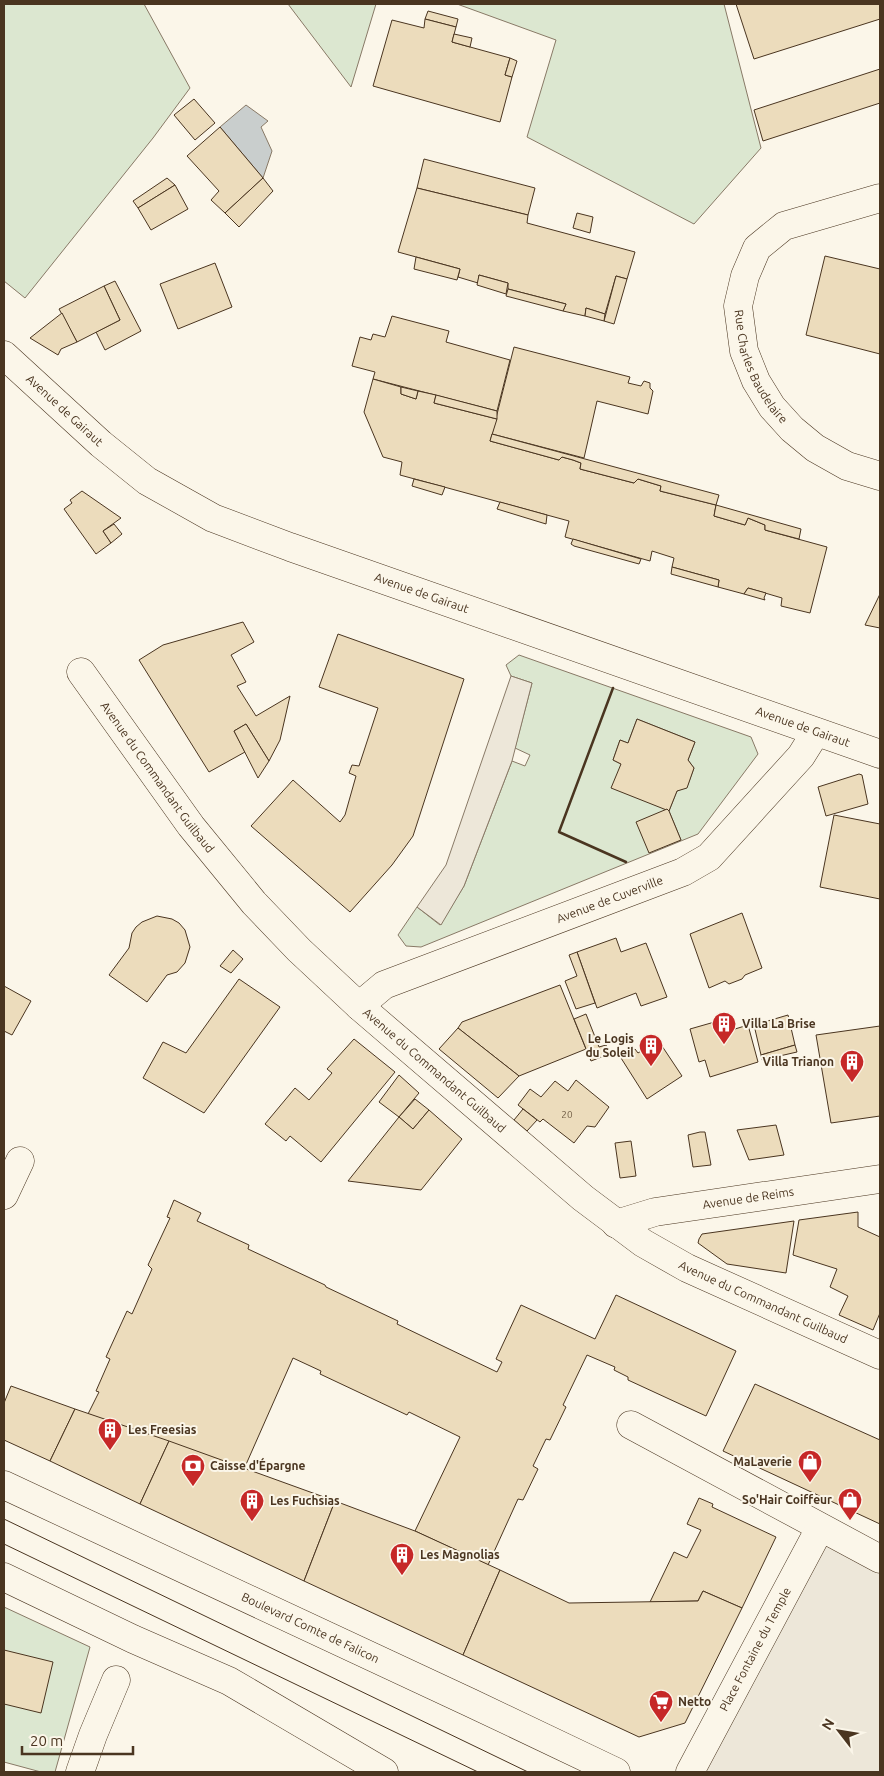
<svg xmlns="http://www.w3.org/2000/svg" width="884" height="1776" viewBox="0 0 884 1776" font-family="Ubuntu,sans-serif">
	<rect width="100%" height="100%" fill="#fbf6e9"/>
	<g fill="#dce7d0" stroke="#887966" fill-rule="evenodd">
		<polygon points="4,4 144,4 190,88 153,138 25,298 4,281"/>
		<polygon points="288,4 376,4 351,87"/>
		<polygon points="457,4 724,4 761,148 694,224 527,137 556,40"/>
		<path d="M519,655l232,82 7,17 -60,80 -277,113 -15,-1 -8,-11 19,-28 23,18 24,-39 48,-125 13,5 5,-11 -15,-7 17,-65 -21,-7 -5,-11zM637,719l58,23 -7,18 6,8 -7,19 -10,4 -8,20 12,29 -32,12 18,-43 -46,-45 -8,-4 7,-20 8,3z"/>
		<polygon points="4,1607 90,1647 55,1772 41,1772 4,1762"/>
	</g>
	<g fill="#ede7d9" stroke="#887966">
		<polygon points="511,676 532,683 512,761 464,886 441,925 417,907 446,865"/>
		<polygon points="820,1528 880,1559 880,1772 698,1772"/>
	</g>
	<polygon fill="#c9cecd" stroke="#887966" points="246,105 268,121 261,127 272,151 263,178 220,127"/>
	<g fill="#ecdcbc" stroke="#4a3520">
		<polygon points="736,4 880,4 880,19 754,59"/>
		<polygon points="428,11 458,19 456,27 425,19"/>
		<polygon points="425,19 456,27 452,42 510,58 505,75 512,77 500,122 373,86 392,20 424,28"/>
		<polygon points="454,34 472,38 470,47 452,42"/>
		<polygon points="510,58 517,61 512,77 505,75"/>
		<polygon points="880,69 880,103 763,141 754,110"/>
		<polygon points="194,99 215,123 195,140 174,115"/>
		<polygon points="220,127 263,178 225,213 211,200 219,191 187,156"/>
		<polygon points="424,159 535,188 528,215 417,188"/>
		<polygon points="167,178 175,185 138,208 133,201"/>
		<polygon points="263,178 273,191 239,227 225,213"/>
		<polygon points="175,185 188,209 151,230 138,208"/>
		<polygon points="417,188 528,215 527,223 635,252 627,279 616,276 605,314 586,308 585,316 563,311 566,304 508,289 508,283 479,275 478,283 458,277 460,269 398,252"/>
		<polygon points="577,213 593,217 590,233 573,228"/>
		<polygon points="825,256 880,269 880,354 806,335"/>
		<polygon points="416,257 460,269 457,280 414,269"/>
		<polygon points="215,263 232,307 178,329 160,284"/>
		<polygon points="479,275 508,283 506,294 477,285"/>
		<polygon points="616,276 627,279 614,324 604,321"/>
		<polygon points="115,281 141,331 105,350 96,332 120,320 104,286"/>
		<polygon points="104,286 120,320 77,342 59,309"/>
		<polygon points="508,289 566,304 563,311 506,296"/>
		<polygon points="586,308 605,314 604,321 585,316"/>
		<polygon points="62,313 77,342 61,349 58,355 30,338"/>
		<polygon points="392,316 449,331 446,342 510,360 497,411 373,379 375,372 352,366 360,337 371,340 373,334 385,337"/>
		<polygon points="514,347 630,377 628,383 641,386 644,381 650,383 650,388 653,391 648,414 597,401 584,458 492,434"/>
		<polygon points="373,379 401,387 401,394 416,399 418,391 436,395 434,403 497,419 490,441 559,460 562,457 573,460 581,463 580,469 634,483 638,479 661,486 660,491 716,505 714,516 745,525 748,518 765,525 765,530 827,547 810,613 781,606 782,598 748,588 744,594 718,587 719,580 672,567 674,558 652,551 650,561 565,537 569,521 400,475 402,462 383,457 364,412"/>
		<polygon points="401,387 418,391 416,399 401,394"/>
		<polygon points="436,395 497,411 497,419 434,403"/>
		<polygon points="492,434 719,495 716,505 660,491 661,486 638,479 634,483 580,469 581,463 573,460 562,457 559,460 490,441"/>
		<polygon points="414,479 445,487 442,495 412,486"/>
		<polygon points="82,491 121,518 103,531 111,543 96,554 64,509 72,503 70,500"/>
		<polygon points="500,502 547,515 546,524 497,509"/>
		<polygon points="716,505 801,529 799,539 765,530 765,525 748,518 745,525 714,516"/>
		<polygon points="114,524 122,534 111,543 103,531"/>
		<polygon points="573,539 641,559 639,564 574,546 571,544"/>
		<polygon points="672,567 719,580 718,587 671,574"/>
		<polygon points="748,588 766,593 764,598 765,600 744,594"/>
		<polygon points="880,594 880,628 865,625"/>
		<polygon points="243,622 254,642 231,655 246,682 237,686 256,716 290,696 280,740 269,761 246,724 234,731 245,752 209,772 139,660 163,645"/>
		<polygon points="338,634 464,679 413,836 392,865 350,912 251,826 293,780 340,822 345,815 356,776 349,773 352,765 359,766 378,708 319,687"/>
		<polygon points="637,719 695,742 688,760 694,768 687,788 677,791 669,811 611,788 621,764 613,760 620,740 628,743"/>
		<polygon points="246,724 269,761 258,778 234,731"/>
		<polygon points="859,774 862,775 868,804 826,816 818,787"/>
		<polygon points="667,809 669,811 681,840 649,853 636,822"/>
		<polygon points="834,815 880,824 880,899 820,887"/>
		<polygon points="742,913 762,968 745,975 742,979 729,984 725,981 709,988 690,934"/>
		<polygon points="157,916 172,919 179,923 185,930 190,947 185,963 177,972 167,975 147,1002 109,975 129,948 132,933 136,927 142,922"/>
		<polygon points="616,938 621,952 646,943 667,997 641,1006 636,993 597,1008 577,952"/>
		<polygon points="233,950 243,959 231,973 220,966"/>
		<polygon points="577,952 595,1003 576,1009 565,981 577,976 569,955"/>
		<polygon points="239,979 280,1007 204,1113 143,1078 163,1042 186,1053"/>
		<polygon points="560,985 586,1049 519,1076 458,1028 462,1022"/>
		<polygon points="4,986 31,1001 12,1035 4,1031"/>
		<polygon points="586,1014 599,1047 606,1045 609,1054 591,1061 574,1019"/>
		<polygon points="788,1015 795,1045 761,1055 754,1025"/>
		<polygon points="732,1017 735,1029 748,1025 758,1062 710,1077 705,1060 699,1062 690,1029"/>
		<polygon points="880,1026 880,1116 831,1123 816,1035"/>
		<polygon points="458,1028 519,1076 498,1098 439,1049"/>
		<polygon points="354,1039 395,1072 321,1162 290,1136 286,1141 265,1124 295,1088 309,1100 332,1073 327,1069"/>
		<polygon points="658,1040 682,1076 647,1099 621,1058 635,1049 638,1053"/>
		<polygon points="795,1045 797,1052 762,1060 761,1055"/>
		<polygon points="399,1075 419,1093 399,1117 379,1102"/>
		<polygon points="576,1080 609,1107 595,1127 587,1126 574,1143 543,1119 540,1122 518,1105 530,1089 541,1097 555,1081 568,1091"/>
		<polygon points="415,1099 429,1110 413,1129 399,1117"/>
		<polygon points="523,1109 537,1120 527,1131 514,1120"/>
		<polygon points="429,1110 462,1139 421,1190 348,1181 399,1117 413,1129"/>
		<polygon points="776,1125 784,1155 749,1160 737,1130"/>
		<polygon points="700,1132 705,1132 711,1165 693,1167 688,1135"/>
		<polygon points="631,1141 636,1176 620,1178 615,1143"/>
		<polygon points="174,1200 201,1213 197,1221 249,1245 248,1249 325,1285 326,1287 398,1321 397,1324 497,1372 502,1362 496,1359 521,1305 595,1339 616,1295 736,1351 706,1416 628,1380 628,1377 614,1370 615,1367 587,1355 563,1405 566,1407 550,1440 546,1439 533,1466 538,1469 523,1500 518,1499 488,1565 415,1531 460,1437 409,1412 407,1415 320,1374 321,1371 293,1358 244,1469 88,1414 99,1392 96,1391 110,1359 106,1357 127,1311 132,1314 152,1269 148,1265 170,1218 167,1217"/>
		<polygon points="858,1212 858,1227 880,1237 880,1313 873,1330 839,1315 848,1296 830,1287 837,1269 793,1255 799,1220"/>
		<polygon points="794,1221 786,1273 727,1264 698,1243 699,1239 702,1234"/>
		<polygon points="755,1384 880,1440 880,1524 723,1451"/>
		<polygon points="11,1386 75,1409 50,1461 4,1440 4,1403"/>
		<polygon points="75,1409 169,1441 140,1504 50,1461"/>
		<polygon points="169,1441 335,1501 304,1581 140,1504"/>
		<polygon points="699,1498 713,1504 712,1507 776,1537 742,1608 703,1591 698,1601 650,1602 674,1552 687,1558 701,1530 687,1524"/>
		<polygon points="335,1501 415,1531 500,1570 463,1655 304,1581"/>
		<polygon points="500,1570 569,1603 698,1601 703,1591 742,1608 685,1723 639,1737 463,1655"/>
		<polygon points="4,1650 53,1662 41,1713 4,1704"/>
	</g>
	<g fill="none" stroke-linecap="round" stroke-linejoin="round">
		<defs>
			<g id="minor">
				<path id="s1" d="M880,198l-96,28 -27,22 -12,28 -7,30 6,45 12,30 16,26 20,22 23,19 32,18 33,10"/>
				<path id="s2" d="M4,355l97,89 46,37 66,37 77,29 590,207"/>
				<path id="s3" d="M81,672l110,154 63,77 45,47 60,56 224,192 60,45 44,25 193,87"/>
				<path id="s4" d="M359,1006l25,-21 299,-113 26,-15 92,-101 15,-24"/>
				<polyline points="4,1195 20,1161"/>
				<path id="s5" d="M616,1224l39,-12 225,-33"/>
				<polyline points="631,1425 880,1559"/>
				<polyline points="80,1772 93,1735 116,1680"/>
				<path id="s6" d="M690,1772l130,-244"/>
			</g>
			<g id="major">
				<path id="s7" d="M4,1485l467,218 145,69"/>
				<polyline points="4,1577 133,1639 229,1681 384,1772"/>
			</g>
		</defs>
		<use href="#minor" stroke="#4a3520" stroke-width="29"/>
		<use href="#major" stroke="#4a3520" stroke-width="29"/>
		<use href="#minor" stroke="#fbf6e9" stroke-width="28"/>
		<use href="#major" stroke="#fbf6e9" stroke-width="28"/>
		<g stroke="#4a3520" stroke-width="1">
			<polyline points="4,1519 528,1772"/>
			<polyline points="4,1544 478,1772"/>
		</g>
		<polyline stroke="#4a3520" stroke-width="2.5" points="613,688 559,832 626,862"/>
	</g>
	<defs>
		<symbol id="building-pin" viewBox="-11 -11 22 30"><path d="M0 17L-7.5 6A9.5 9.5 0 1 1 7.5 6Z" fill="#c62828" stroke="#fbf6e9"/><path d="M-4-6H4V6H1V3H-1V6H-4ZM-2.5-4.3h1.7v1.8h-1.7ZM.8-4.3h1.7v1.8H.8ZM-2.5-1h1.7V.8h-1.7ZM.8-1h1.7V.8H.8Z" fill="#fff"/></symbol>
		<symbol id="shop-pin" viewBox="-11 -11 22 30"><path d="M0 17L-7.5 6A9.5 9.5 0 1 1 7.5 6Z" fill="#c62828" stroke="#fbf6e9"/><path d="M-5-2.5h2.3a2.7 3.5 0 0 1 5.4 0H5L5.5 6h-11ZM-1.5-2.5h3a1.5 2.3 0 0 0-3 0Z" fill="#fff"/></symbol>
		<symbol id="bank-pin" viewBox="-11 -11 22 30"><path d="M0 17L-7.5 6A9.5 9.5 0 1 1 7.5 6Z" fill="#c62828" stroke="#fbf6e9"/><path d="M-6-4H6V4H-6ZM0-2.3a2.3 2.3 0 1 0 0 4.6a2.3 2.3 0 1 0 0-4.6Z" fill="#fff"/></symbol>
		<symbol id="supermarket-pin" viewBox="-11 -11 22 30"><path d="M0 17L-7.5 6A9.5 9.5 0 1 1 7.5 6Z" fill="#c62828" stroke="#fbf6e9"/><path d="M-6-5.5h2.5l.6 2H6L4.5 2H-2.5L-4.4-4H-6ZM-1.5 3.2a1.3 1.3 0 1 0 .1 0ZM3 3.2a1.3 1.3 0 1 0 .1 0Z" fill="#fff"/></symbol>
	</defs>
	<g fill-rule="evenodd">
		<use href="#building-pin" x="710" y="1010" width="28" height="38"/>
		<use href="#building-pin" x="637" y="1032" width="28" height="38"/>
		<use href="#building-pin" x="838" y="1048" width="28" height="38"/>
		<use href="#building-pin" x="96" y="1416" width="28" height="38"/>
		<use href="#shop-pin" x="796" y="1448" width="28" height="38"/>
		<use href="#bank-pin" x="179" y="1452" width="28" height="38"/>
		<use href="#shop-pin" x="836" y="1486" width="28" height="38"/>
		<use href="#building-pin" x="238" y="1487" width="28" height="38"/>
		<use href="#building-pin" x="388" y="1541" width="28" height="38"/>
		<use href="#supermarket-pin" x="647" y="1688" width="28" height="38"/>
	</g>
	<g text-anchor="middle" stroke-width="4" stroke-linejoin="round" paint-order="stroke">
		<g font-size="10" fill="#725f47">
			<text x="567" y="1118">20</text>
		</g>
		<g font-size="12" fill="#4a3520" stroke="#fbf6e9">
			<text dy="4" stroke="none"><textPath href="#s1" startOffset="262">Rue Charles Baudelaire</textPath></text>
			<text dy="4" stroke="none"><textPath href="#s2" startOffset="82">Avenue de Gairaut</textPath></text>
			<text dy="4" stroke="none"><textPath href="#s2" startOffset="488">Avenue de Gairaut</textPath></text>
			<text dy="4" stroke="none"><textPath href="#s2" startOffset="892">Avenue de Gairaut</textPath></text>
			<text dy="4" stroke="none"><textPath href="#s3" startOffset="130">Avenue du Commandant Guilbaud</textPath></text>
			<text dy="4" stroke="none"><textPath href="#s4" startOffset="274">Avenue de Cuverville</textPath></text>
			<text dy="4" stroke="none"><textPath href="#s3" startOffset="535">Avenue du Commandant Guilbaud</textPath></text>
			<text dy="4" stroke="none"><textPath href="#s5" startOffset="135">Avenue de Reims</textPath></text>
			<text dy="4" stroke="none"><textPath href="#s3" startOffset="940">Avenue du Commandant Guilbaud</textPath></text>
			<text dy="4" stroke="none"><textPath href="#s7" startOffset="338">Boulevard Comte de Falicon</textPath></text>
			<text dy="4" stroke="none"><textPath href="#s6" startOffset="139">Place Fontaine du Temple</textPath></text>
		</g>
		<g font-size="12" font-weight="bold" fill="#4a3520" stroke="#fbf6e9" text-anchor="start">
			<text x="742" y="1028">Villa La Brise</text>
			<text x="634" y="1043" text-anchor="end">Le Logis<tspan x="634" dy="14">du Soleil</tspan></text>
			<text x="834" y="1066" text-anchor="end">Villa Trianon</text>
			<text x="128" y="1434">Les Freesias</text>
			<text x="792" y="1466" text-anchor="end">MaLaverie</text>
			<text x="210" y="1470">Caisse d'Épargne</text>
			<text x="832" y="1504" text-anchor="end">So'Hair Coiffeur</text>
			<text x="270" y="1505">Les Fuchsias</text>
			<text x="420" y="1559">Les Magnolias</text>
			<text x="678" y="1706">Netto</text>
		</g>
	</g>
	<rect width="884" height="1776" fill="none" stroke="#4a3520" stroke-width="10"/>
	<g transform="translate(839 1731) rotate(301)" stroke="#fbf6e9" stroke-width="4" paint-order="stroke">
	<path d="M0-4L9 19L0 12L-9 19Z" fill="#4a3520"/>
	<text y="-8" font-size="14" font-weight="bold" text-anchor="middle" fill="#4a3520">N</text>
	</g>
	<path d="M22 1746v8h111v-8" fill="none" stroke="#4a3520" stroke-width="2.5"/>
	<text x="30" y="1746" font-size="15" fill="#4a3520" stroke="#fbf6e9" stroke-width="4" paint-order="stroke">20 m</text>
</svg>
